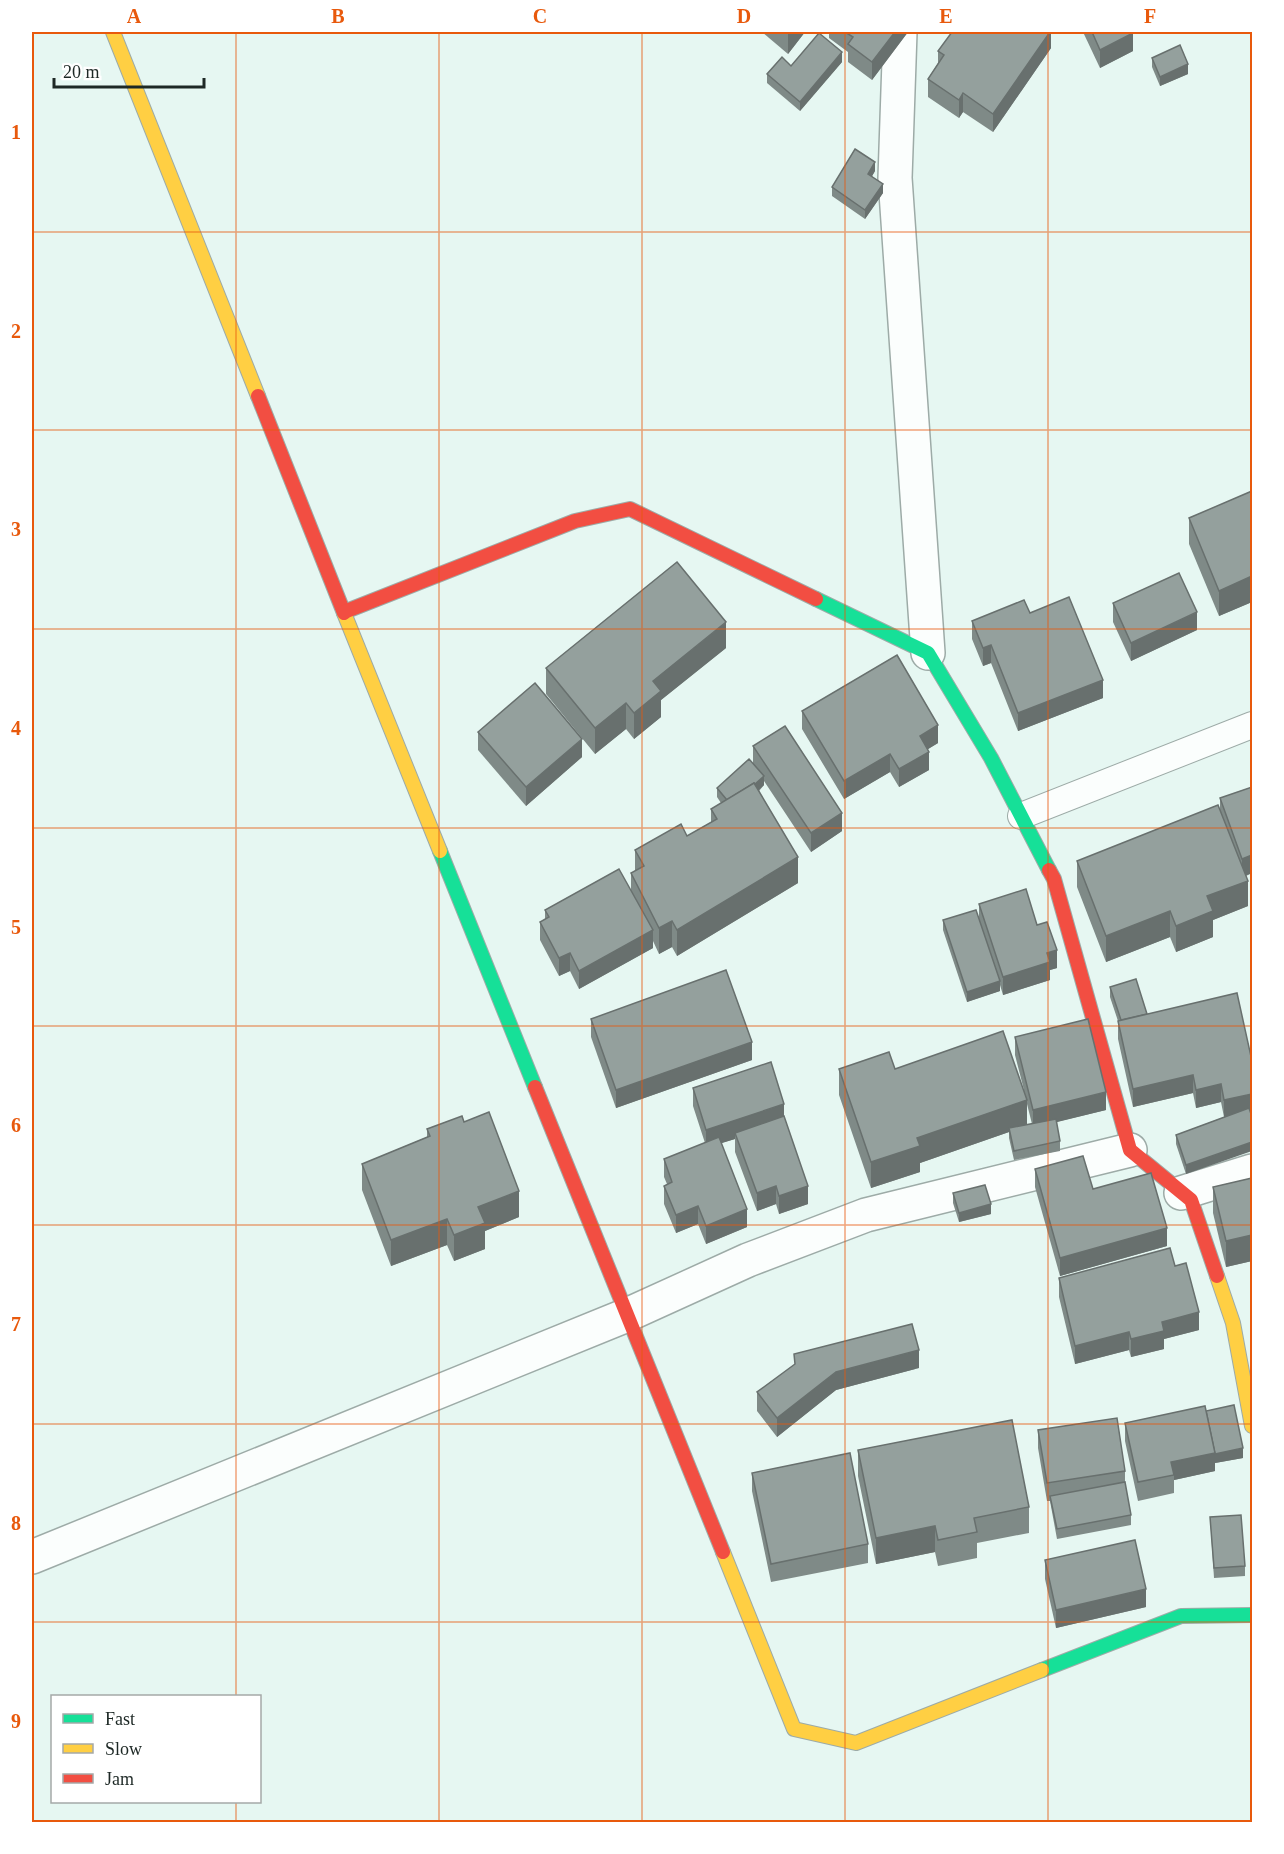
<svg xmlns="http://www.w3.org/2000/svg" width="1284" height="1854" viewBox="0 0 1284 1854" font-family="Georgia,serif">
	<rect width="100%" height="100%" fill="#e6f7f2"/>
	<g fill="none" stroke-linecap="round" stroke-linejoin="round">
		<defs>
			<polyline id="lane" points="1021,816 1252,725"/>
			<g id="street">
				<polyline points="900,32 895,178 928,653"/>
				<polyline points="1181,1193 1252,1171"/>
				<polyline points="32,1557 627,1315 748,1260 866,1215 1130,1150"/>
			</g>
			<g id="fast">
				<polyline points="816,599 928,653 991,758 1049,870"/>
				<polyline points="440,851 535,1087"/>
				<polyline points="1042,1670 1181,1616 1252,1615"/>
			</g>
			<g id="slow">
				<polyline points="113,32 258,396"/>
				<polyline points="344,613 440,851"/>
				<polyline points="1217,1276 1233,1323 1252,1426"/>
				<polyline points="723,1552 794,1729 856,1743 1042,1670"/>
			</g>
			<g id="jam">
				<polyline points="258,396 344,613"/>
				<polyline points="344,612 575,521 630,509 816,599"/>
				<polyline points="1049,870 1054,879 1130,1150 1191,1200 1217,1276"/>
				<polyline points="535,1087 723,1552"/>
			</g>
		</defs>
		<use href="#lane" stroke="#9daba7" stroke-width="28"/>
		<use href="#street" stroke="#9daba7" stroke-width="36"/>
		<use href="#fast" stroke="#9daba7" stroke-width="16"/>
		<use href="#slow" stroke="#9daba7" stroke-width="16"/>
		<use href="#jam" stroke="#9daba7" stroke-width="16"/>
		<use href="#lane" stroke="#fbfefd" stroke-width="26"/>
		<use href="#street" stroke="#fbfefd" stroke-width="33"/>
		<use href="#fast" stroke="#16e098" stroke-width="14"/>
		<use href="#slow" stroke="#ffcf43" stroke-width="14"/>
		<use href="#jam" stroke="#f24e42" stroke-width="14"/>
	</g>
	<g fill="#7f8a87" fill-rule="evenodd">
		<polygon points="762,32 805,32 788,54"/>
		<polygon points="829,32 908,32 872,80 848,62 848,52 829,38"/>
		<polygon points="1051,32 1051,48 993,132 963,112 959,118 928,97 928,79 938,63 938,51"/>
		<polygon points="1083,32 1133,32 1133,51 1100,68"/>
		<polygon points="1152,58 1188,74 1160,86 1152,67"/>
		<polygon points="842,62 800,111 767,83 767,74 791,66"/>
		<polygon points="875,171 872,176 883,193 865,219 832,196 832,187"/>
		<polygon points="1252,491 1252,602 1219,616 1189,544 1189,518"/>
		<polygon points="1113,603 1197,630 1131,661 1113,622"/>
		<polygon points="1030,613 1103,698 1018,731 991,663 983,666 972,639 972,621"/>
		<polygon points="726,648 661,700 661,717 634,739 626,729 595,754 546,694 546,668"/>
		<polygon points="802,711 938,743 928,749 929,770 899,787 890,772 844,799 802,729"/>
		<polygon points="478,732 582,757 526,806 478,750"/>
		<polygon points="753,746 842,831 811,852 764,781 764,785 759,791 798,883 677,956 672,947 659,954 653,941 653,948 579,989 570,971 559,976 540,940 540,922 545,919 545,910 631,892 631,873 635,871 635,850 687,836 711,822 711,809 721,803 717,797 717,788 753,764"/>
		<polygon points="1252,787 1252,873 1246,876 1248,906 1213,920 1213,937 1176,952 1170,937 1106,962 1077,887 1077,861 1220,811 1220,798"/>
		<polygon points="979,904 1037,925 1057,968 1050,970 1050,980 1003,995 1000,985 1000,991 967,1002 943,930 943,920 979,919"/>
		<polygon points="1110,987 1147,1014 1252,1061 1252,1112 1251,1113 1186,1174 1176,1144 1176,1135 1224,1117 1221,1102 1196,1108 1193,1093 1133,1107 1118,1039 1118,1021 1110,997"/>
		<polygon points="591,1019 752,1060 616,1108 591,1037"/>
		<path d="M1015,1037l91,73 -50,12 4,19v10l-46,9 -5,-22v-6l-89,31v9l-49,16 -32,-93v-26h56l129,21 -9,-35zM1027,1104l5,20 -5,1z"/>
		<polygon points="693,1088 784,1118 808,1204 779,1214 776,1204 757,1211 735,1152 735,1139 721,1143 747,1227 706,1244 698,1224 676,1233 664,1204 664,1186 667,1184 664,1177 664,1159 705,1143 693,1106"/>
		<polygon points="464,1122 519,1217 485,1231 485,1249 454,1261 447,1245 391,1266 362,1190 362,1164 427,1137 427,1129"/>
		<polygon points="1035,1169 1093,1189 1167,1246 1060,1276 1035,1187"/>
		<polygon points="1252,1178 1252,1261 1226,1267 1213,1213 1213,1187"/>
		<polygon points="953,1193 991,1214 959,1222 953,1203"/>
		<polygon points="1175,1266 1199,1330 1164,1339 1164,1349 1131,1357 1129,1350 1075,1364 1059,1297 1059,1278"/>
		<polygon points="919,1368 836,1390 777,1437 757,1411 757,1392"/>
		<polygon points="1206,1412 1243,1458 1215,1463 1215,1460 1215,1471 1174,1480 1174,1493 1138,1501 1125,1441 1125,1423"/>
		<polygon points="1038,1430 1125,1471 1125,1484 1131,1515 1131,1525 1057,1539 1050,1501 1047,1501 1038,1448"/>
		<polygon points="858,1450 1029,1507 1029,1533 977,1543 977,1558 938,1566 935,1552 876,1564 858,1476"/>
		<polygon points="752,1473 868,1544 868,1563 771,1582 752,1491"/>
		<polygon points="1210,1517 1245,1566 1245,1576 1214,1578"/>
		<polygon points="1045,1560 1146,1607 1056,1628 1045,1579"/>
	</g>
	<g fill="#68706e">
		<polygon points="788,32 805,32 788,54"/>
		<polygon points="895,32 908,32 872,80 872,62"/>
		<polygon points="1050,32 1051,32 1051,48 993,132 993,114"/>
		<polygon points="1133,33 1133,51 1100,68 1100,50"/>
		<polygon points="842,52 842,62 800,111 800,102"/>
		<polygon points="1188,64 1188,74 1160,86 1160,77"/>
		<polygon points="963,93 963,112 959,118 959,100"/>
		<polygon points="875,162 875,171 868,183 868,174"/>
		<polygon points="883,184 883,193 865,219 865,210"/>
		<polygon points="1252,576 1252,602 1219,616 1219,591"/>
		<polygon points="1197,612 1197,630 1131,661 1131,643"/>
		<polygon points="726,622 726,648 661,700 661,717 634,739 634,713 653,681"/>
		<polygon points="991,645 991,663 983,666 983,648"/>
		<polygon points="1103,680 1103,698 1018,731 1018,713"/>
		<polygon points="626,703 626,729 595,754 595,728"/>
		<polygon points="938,725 938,743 920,754 920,736"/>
		<polygon points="582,739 582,757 526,806 526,787"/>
		<polygon points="929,752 929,770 899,787 899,769"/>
		<polygon points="890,754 890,772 844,799 844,781"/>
		<polygon points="764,776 764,785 732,815 732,805"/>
		<polygon points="842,813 842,831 811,852 811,833"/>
		<polygon points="1252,855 1252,873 1242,877 1242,859"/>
		<polygon points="798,857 798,883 677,956 677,930"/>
		<polygon points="1248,881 1248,906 1213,920 1213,937 1176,952 1176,926 1207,896"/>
		<polygon points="1170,911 1170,937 1106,962 1106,936"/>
		<polygon points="672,921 672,947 659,954 659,928"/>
		<polygon points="653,930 653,948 579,989 579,971"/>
		<polygon points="1057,950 1057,968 1050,970 1050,980 1003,995 1003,977 1047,953"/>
		<polygon points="570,953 570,971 559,976 559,958"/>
		<polygon points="1000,981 1000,991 967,1002 967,992"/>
		<polygon points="752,1042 752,1060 616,1108 616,1090"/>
		<polygon points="1193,1075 1193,1093 1133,1107 1133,1089"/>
		<polygon points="1221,1084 1221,1102 1196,1108 1196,1090"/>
		<polygon points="1106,1092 1106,1110 1033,1128 1033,1110"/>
		<polygon points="1252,1094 1252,1112 1224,1119 1224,1100"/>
		<polygon points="1027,1100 1027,1125 1009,1128 1009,1132 920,1163 920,1172 871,1188 871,1162 917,1138"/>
		<polygon points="784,1104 784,1123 735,1133 735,1139 706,1148 706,1130"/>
		<polygon points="1252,1142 1252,1151 1186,1174 1186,1165"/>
		<polygon points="776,1186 776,1204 757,1211 757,1193"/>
		<polygon points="808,1186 808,1204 779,1214 779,1196"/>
		<polygon points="519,1191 519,1217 485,1231 485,1249 454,1261 454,1235 478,1207"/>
		<polygon points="991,1204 991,1214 959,1222 959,1213"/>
		<polygon points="698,1206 698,1224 676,1233 676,1215"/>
		<polygon points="747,1209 747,1227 706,1244 706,1226"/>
		<polygon points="447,1219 447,1245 391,1266 391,1240"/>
		<polygon points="1167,1228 1167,1246 1060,1276 1060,1258"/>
		<polygon points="1252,1235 1252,1261 1226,1267 1226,1241"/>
		<polygon points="1199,1312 1199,1330 1164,1339 1164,1349 1131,1357 1131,1339 1162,1322"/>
		<polygon points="1129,1332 1129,1350 1075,1364 1075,1346"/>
		<polygon points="919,1350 919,1368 836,1390 777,1437 777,1418 836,1372"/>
		<polygon points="1243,1448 1243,1458 1215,1463 1215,1454"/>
		<polygon points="1215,1453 1215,1471 1174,1480 1174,1475 1171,1462"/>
		<polygon points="935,1526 935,1552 876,1564 876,1538"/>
		<polygon points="1146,1589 1146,1607 1056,1628 1056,1610"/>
	</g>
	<g fill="#94a09d" stroke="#68706e" stroke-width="1.5">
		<polygon points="845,32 895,32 872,62 848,44 853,37"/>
		<polygon points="952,32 1050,32 993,114 963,93 959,100 928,79 944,55 938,51"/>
		<polygon points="1092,32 1133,32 1133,33 1100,50"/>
		<polygon points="819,33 842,52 800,102 767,74 782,57 791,66"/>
		<polygon points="1180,45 1188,64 1160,77 1152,58"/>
		<polygon points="855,149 875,162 868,174 883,184 865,210 832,187"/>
		<polygon points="1252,491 1252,576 1219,591 1189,518"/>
		<polygon points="677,562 726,622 653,681 661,691 634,713 626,703 595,728 546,668"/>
		<polygon points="1179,573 1197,612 1131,643 1113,603"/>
		<polygon points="1069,597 1103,680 1018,713 991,645 983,648 972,621 1024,600 1030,613"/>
		<polygon points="897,655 938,725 920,736 929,752 899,769 890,754 844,781 802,711"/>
		<polygon points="535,683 582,739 526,787 478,732"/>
		<polygon points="785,726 842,813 811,833 753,746"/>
		<polygon points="749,759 764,776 755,784 754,783 727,800 717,788"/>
		<polygon points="754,783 798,857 677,930 672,921 659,928 631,873 644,866 635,850 681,824 687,836 717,819 711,809"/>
		<polygon points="1252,787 1252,855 1242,859 1220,798"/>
		<polygon points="1218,805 1248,881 1207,896 1213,911 1176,926 1170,911 1106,936 1077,861"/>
		<polygon points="619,869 653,930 579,971 570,953 559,958 540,922 549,917 545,910"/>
		<polygon points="1026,889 1037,925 1047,922 1057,950 1047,953 1050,962 1003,977 979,904"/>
		<polygon points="976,910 1000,981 967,992 943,920"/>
		<polygon points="726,970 752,1042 616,1090 591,1019"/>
		<polygon points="1136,979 1147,1014 1121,1020 1110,987"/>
		<polygon points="1237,993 1252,1061 1252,1094 1224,1100 1221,1084 1196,1090 1193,1075 1133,1089 1118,1021"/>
		<polygon points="1088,1019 1106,1092 1033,1110 1015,1037"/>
		<polygon points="1003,1031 1027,1100 917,1138 920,1146 871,1162 839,1069 889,1052 895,1069"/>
		<polygon points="771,1062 784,1104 706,1130 693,1088"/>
		<polygon points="1249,1108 1252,1117 1252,1142 1186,1165 1176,1135"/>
		<polygon points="489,1112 519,1191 478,1207 485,1223 454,1235 447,1219 391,1240 362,1164 430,1136 427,1129 462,1116 464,1122"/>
		<polygon points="784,1116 808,1186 779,1196 776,1186 757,1193 735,1133"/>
		<polygon points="1056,1119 1060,1141 1014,1151 1009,1128"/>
		<polygon points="719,1137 747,1209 706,1226 698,1206 676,1215 664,1186 672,1182 664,1159"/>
		<polygon points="1083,1156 1093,1189 1151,1173 1167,1228 1060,1258 1035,1169"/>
		<polygon points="1252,1178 1252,1235 1226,1241 1213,1187"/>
		<polygon points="985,1185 991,1204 959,1213 953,1193"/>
		<polygon points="1170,1248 1175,1266 1186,1263 1199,1312 1162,1322 1164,1331 1131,1339 1129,1332 1075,1346 1059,1278"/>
		<polygon points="912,1324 919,1350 836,1372 777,1418 757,1392 795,1364 794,1354"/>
		<polygon points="1234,1405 1243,1448 1215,1454 1206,1411"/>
		<polygon points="1205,1406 1215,1453 1171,1462 1174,1475 1138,1482 1125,1423"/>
		<polygon points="1117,1418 1125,1471 1047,1483 1038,1430"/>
		<polygon points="1012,1420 1029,1507 974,1518 977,1532 938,1540 935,1526 876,1538 858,1450"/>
		<polygon points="850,1453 868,1544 771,1564 752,1473"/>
		<polygon points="1125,1482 1131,1515 1057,1529 1050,1496"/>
		<polygon points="1241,1515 1245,1566 1214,1568 1210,1517"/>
		<polygon points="1135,1540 1146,1589 1056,1610 1045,1560"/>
	</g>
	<path fill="none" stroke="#e8590c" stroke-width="1.5" stroke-opacity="0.55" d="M236,32v1664M439,32v1790M642,32v1790M845,32v1790M1048,32v1790M32,232h1220M32,430h1220M32,629h1220M32,828h1220M32,1026h1220M32,1225h1220M32,1424h1220M32,1622h1220M236,1802v20"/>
	<rect width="1284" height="1854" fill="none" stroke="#ffffff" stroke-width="66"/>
	<rect x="51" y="1695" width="210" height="108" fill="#ffffff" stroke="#a5a9a8" stroke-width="1.5"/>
	<rect x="63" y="1714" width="30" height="9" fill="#16e098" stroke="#a5a9a8" stroke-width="1.5"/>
	<text x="105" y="1725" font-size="18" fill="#1d2825">Fast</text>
	<rect x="63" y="1744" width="30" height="9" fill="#ffcf43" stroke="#a5a9a8" stroke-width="1.5"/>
	<text x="105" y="1755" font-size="18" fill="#1d2825">Slow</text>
	<rect x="63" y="1774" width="30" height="9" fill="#f24e42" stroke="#a5a9a8" stroke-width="1.5"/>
	<text x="105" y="1785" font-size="18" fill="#1d2825">Jam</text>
	<path d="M54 78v9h150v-9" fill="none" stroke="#1d2825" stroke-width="3"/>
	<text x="63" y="78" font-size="18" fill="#1d2825" stroke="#ffffff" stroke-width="4.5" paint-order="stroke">20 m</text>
	<rect x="33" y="33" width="1218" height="1788" fill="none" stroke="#e8590c" stroke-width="2"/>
	<g font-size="20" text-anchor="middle" font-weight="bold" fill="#e8590c">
		<text x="134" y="23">A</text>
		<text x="338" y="23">B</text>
		<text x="540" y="23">C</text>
		<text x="744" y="23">D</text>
		<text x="946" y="23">E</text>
		<text x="1150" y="23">F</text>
		<text x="16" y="139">1</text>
		<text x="16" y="338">2</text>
		<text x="16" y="536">3</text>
		<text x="16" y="735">4</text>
		<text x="16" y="934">5</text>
		<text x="16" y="1132">6</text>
		<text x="16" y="1331">7</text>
		<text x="16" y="1530">8</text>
		<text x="16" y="1728">9</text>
	</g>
</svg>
